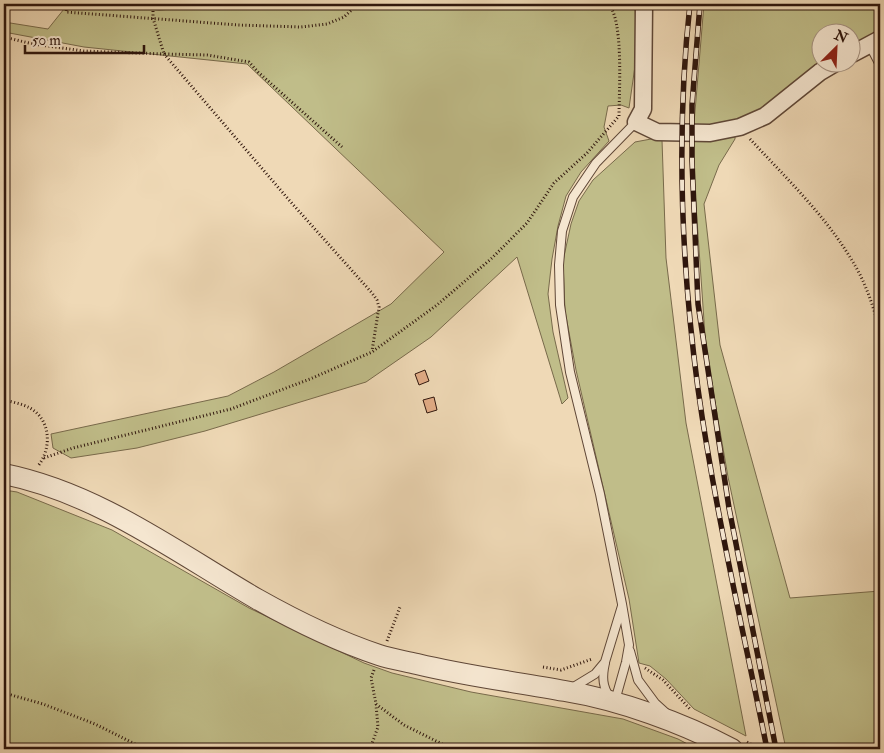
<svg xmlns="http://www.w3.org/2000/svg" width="884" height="753" viewBox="0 0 884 753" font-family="'IM FELL Double Pica',serif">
	<rect width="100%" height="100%" fill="#efd9b6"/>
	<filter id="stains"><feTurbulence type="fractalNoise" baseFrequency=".004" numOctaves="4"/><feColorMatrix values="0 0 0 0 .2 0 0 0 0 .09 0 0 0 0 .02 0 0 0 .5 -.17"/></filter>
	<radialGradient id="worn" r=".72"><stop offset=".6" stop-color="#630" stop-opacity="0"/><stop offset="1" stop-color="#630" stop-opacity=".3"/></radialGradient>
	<g fill="#c0bd89" stroke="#786a4b">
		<polygon points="68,4 107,4 159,10 247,4 635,4 637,52 629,108 621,105 608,106 604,127 609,141 581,172 566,196 558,226 552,259 548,294 553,332 568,398 562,404 517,257 431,337 366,382 205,431 137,448 71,458 53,448 51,434 228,396 274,372 391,304 444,252 247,64 84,47 4,32 4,22 48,29"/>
		<polygon points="704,4 880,4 880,32 866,37 852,46 852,32 822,32 822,62 763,109 735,122 735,139 719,165 704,204 720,345 790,598 880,591 880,749 786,749 728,477 706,350 692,147"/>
		<polygon points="651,139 662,140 666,258 686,423 746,736 694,709 666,679 650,666 639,663 629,599 576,370 565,311 563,261 571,224 579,201 593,180 635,142"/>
		<polygon points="4,490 17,492 112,530 249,608 364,663 392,673 471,692 623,719 678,739 697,749 4,749"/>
	</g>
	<g fill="#e3ad87" stroke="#2f160d">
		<polygon points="425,370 429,381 419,385 415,374"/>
		<polygon points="434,397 437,410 427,413 423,400"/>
	</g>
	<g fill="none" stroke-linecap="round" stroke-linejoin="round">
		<defs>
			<g id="service">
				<polyline points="869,44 880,65"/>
				<polyline points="630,651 638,680 655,703 666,713"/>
				<path d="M605,663c-3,13 -3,24 5,34"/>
				<polyline points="572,688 595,674 605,662 622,606"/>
				<polyline points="615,701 626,662 629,645 622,604 600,494 570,372 560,305 559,265 562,231 573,197 596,163 636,122"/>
			</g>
			<g id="minor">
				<polyline points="644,4 643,109 636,122 657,132 710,133 740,127 765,116 820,72 837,62"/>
				<polyline points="852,54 880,39"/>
			</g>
			<path id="tertiary" d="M4,474c94,19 172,78 253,125 39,22 80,42 122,56 12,4 26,6 38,9 49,12 99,18 148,27 55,9 118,32 167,58"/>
		</defs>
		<use href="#service" stroke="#5f4737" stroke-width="10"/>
		<use href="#minor" stroke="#5f4737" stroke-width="19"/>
		<use href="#tertiary" stroke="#5f4737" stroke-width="22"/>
		<g stroke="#2f160d" stroke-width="3" stroke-dasharray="1 2.5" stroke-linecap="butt">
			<polyline points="66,4 67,4 66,12 238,25 301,27 327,24 344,17 358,4"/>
			<polyline points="153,4 153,18 164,54 207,55 249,62 258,72 342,147"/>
			<polyline points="4,37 33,44 84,51 164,54 289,200 372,293 377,300 379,307 372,351"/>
			<path d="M750,139c38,41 80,81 107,130 11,20 17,41 23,61"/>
			<path d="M4,400c8,2 19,4 26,8 21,12 22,40 8,58"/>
			<path d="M44,458l29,-10 158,-39 79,-30 62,-27 65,-47 55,-47 35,-35 27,-40 33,-30 32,-37c0,-23 5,-98 -11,-112"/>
			<polyline points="387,641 400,607"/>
			<polyline points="543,667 561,670 592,659"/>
			<polyline points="645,668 663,680 690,709"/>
			<polyline points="374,670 371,678 376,704 404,725 452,749"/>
			<polyline points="4,693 43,704 95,724 145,749"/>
			<polyline points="747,742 759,749"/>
			<polyline points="370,749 378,727 376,705"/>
		</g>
		<use href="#service" stroke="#f5e6d0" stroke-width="8"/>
		<use href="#minor" stroke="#f5e6d0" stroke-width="16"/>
		<use href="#tertiary" stroke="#f5e6d0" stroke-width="20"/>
		<defs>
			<g id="rail">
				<path d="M690,4c-14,127 -9,258 8,385 17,121 45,240 69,360"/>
				<polyline points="700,4 692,105 692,161 698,304 729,508 776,749"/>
			</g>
		</defs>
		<use href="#rail" stroke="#2f160d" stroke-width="5.5"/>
		<use href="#rail" stroke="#f5e6d0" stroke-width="4" stroke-dasharray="11" stroke-linecap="butt"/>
	</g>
	<rect width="884" height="753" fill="none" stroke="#efd9b6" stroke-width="20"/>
	<rect x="5" y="5" width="874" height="743" fill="none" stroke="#2f160d" stroke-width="2.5"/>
	<rect x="10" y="10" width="864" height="733" fill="none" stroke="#2f160d"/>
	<g transform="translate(836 48) rotate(24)"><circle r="24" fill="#f5e6d0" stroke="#a69382"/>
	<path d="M0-4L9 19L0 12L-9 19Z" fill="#8f2418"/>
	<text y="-8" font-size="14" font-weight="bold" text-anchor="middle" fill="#2f160d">N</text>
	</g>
	<path d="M25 45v8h119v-8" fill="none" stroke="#2f160d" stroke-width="2.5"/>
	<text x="32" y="45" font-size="15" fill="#2f160d" stroke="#f5e6d0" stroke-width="4" paint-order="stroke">50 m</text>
	<rect width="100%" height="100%" filter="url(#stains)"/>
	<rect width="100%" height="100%" fill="url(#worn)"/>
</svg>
